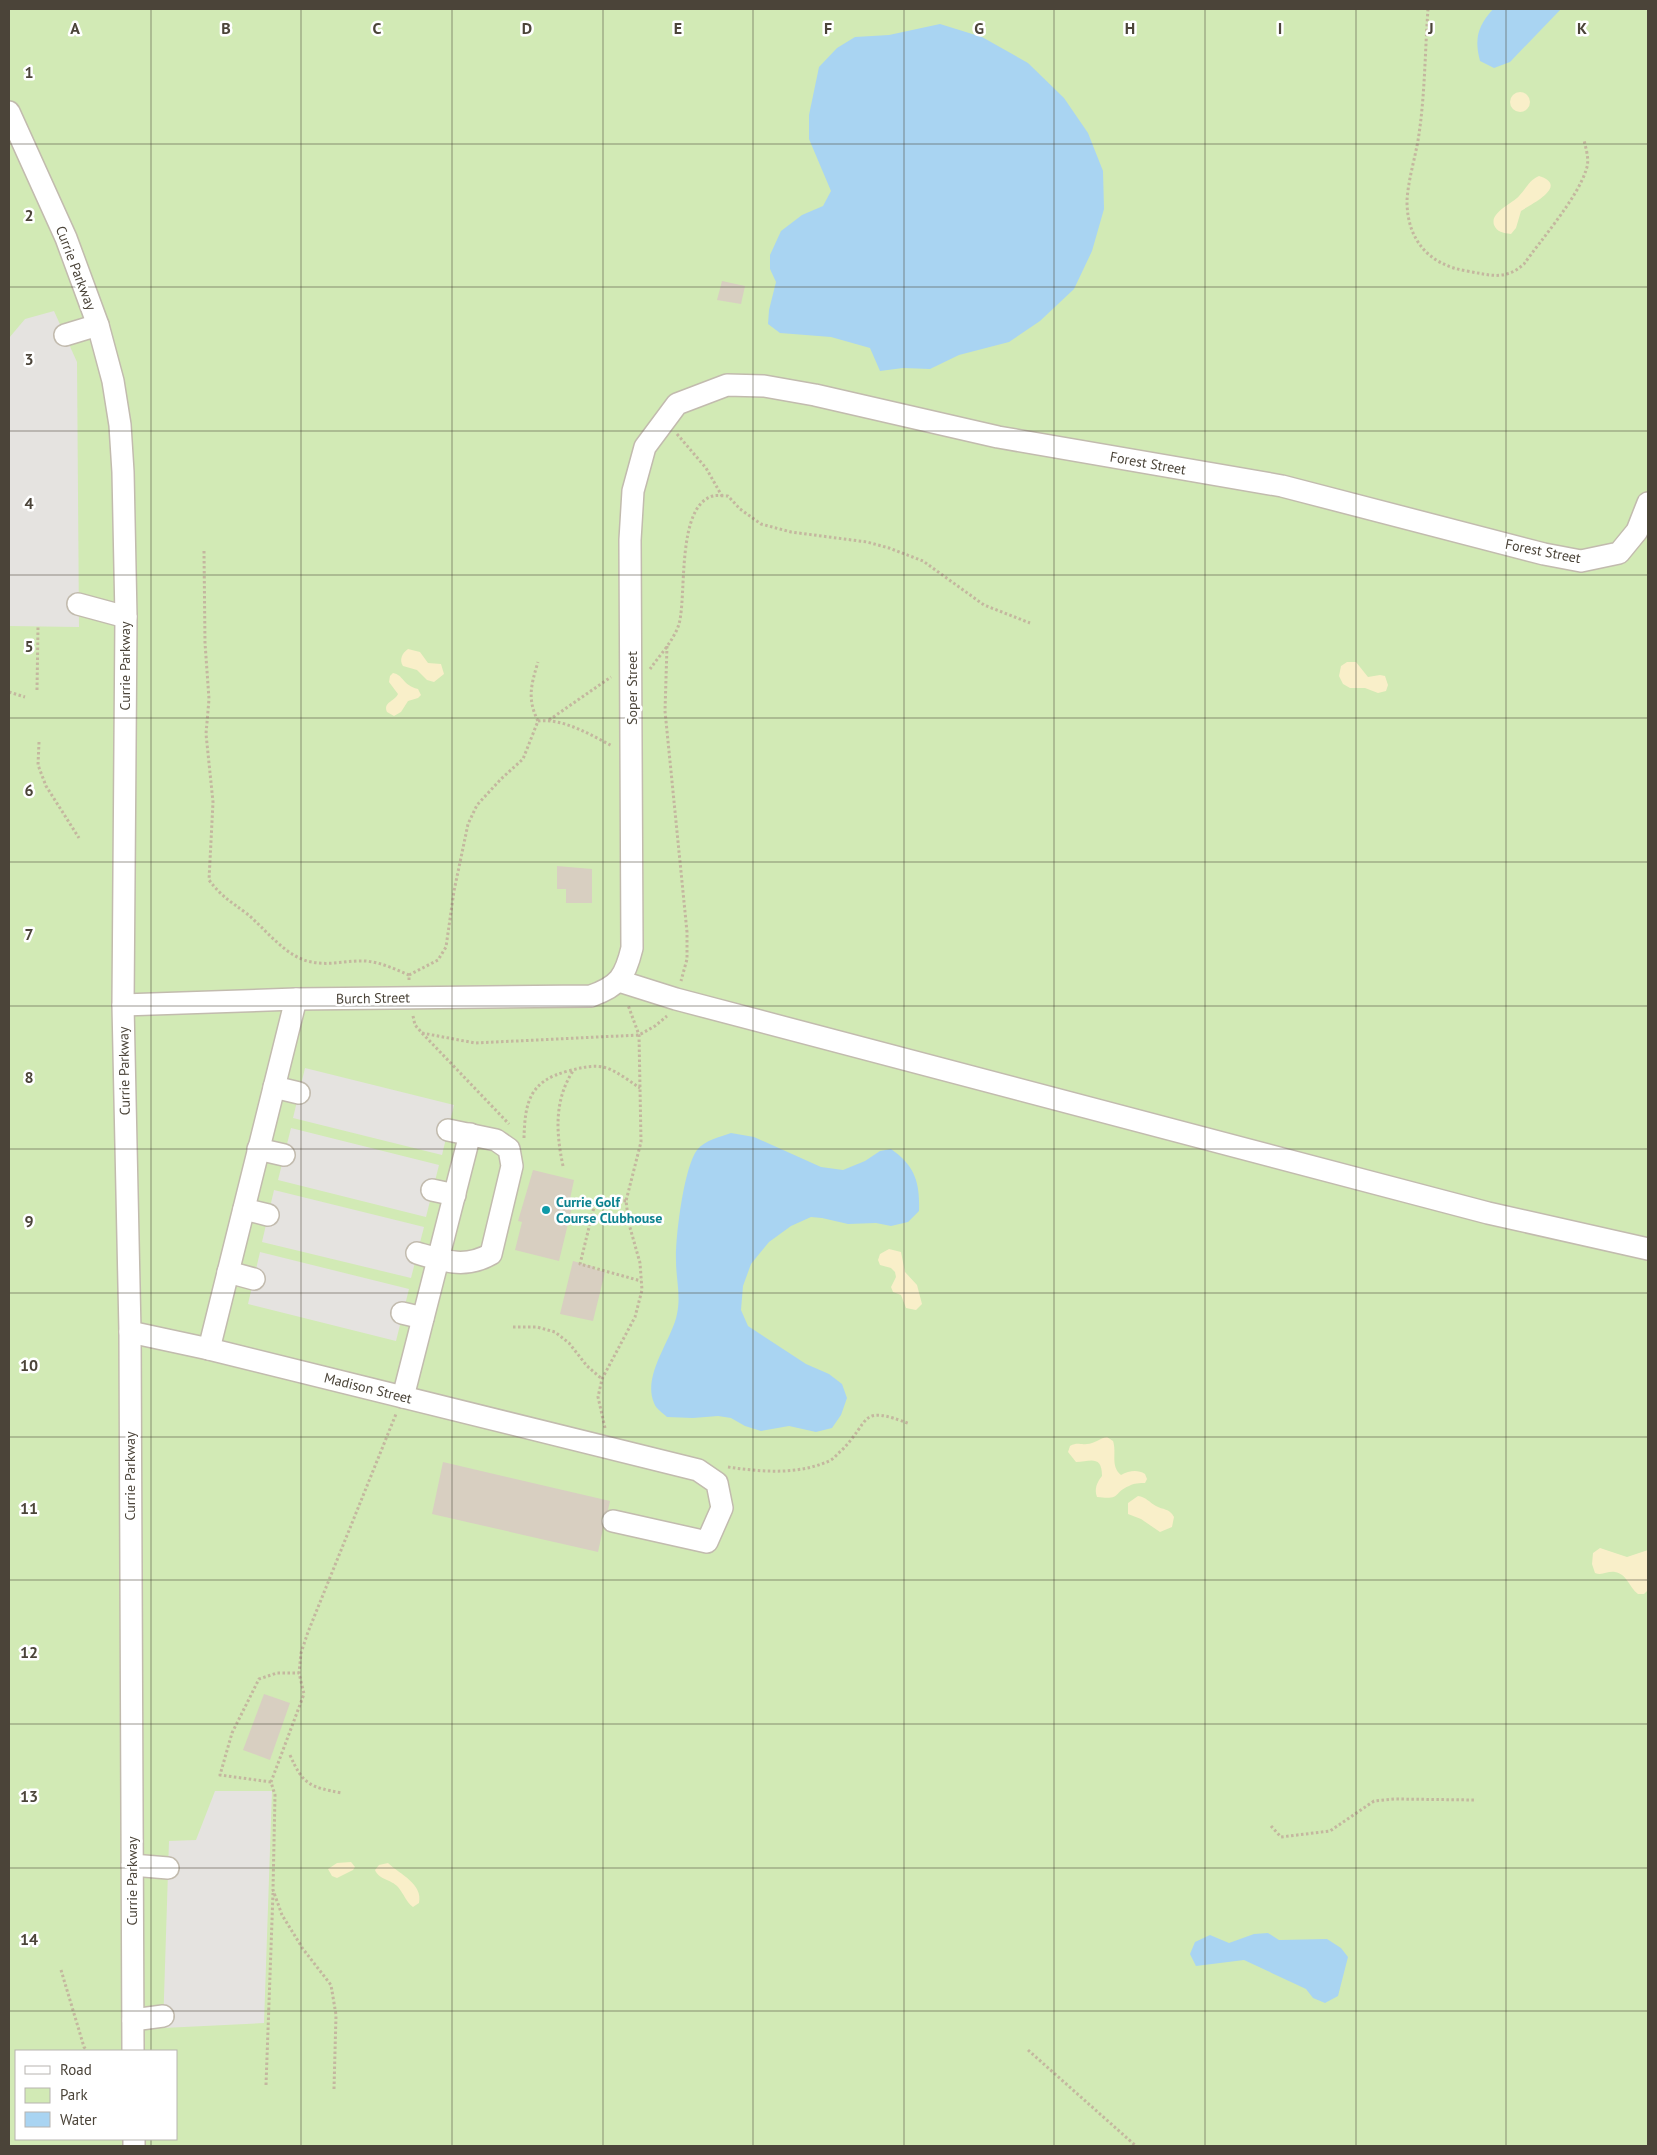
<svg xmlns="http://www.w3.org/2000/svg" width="1657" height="2155" viewBox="0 0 1657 2155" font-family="'PT Sans',sans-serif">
	<rect width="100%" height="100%" fill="#f6f3ec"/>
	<path fill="#d2eab5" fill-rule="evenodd" d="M9,9h1639v2137h-1639zM16,2051h160v88h-160z"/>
	<g fill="#f9efc9">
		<circle cx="1520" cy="102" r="10"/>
		<path d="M1539,176c32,10 -11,30 -18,35l-5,17 -5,6c-8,-1 -14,-2 -17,-9 -4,-13 18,-21 25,-29 7,-7 10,-16 20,-20z"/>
		<path d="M408,649l12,3 8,11 13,1 3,10 -10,8 -7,-2 -10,-10 -14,-4c-4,-6 -1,-13 5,-17z"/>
		<polygon points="1347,662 1356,662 1368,677 1380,675 1385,676 1388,685 1386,691 1378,693 1365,688 1350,688 1343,684 1339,676 1341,666"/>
		<path d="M393,673c11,2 9,12 25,16l3,6 -3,3 -10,3 -7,11 -7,4 -7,-4c-4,-10 7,-10 11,-18l-9,-12 1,-6z"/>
		<polygon points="889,1249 901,1252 905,1272 917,1285 922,1304 916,1310 906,1308 901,1295 893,1292 891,1287 896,1277 895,1272 891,1268 880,1265 878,1260 880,1254"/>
		<path d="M1107,1437l6,4c4,12 -3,25 8,34 8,-4 16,-6 24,-1l2,5 -2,4c-5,0 -11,0 -16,3 -17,7 -6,14 -32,11 -3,-8 0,-15 5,-21 0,-21 -11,-15 -26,-14l-8,-10 2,-6c8,-4 9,-1 17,-2 7,0 13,-6 20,-7z"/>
		<path d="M1138,1496c8,1 11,6 18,10 7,4 13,2 18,11l-2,10 -12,5 -19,-13 -13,-5v-11z"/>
		<path d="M1600,1548l27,9 21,-7v40l-4,4h-6c-9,-7 -11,-20 -23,-22 -8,-1 -13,4 -20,1l-3,-9 1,-11z"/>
		<polygon points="351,1862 355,1867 353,1870 337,1878 332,1876 328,1869 337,1863"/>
		<path d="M388,1863c13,12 35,21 31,40l-6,4c-7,-5 -9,-13 -15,-20 -7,-8 -19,-7 -23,-17l4,-5z"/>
	</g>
	<g fill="#e5e3e0">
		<polygon points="54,311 77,362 79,627 9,626 9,338 25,319"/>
		<polygon points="305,1068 454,1105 442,1155 293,1118"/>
		<polygon points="291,1128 439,1165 426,1217 278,1180"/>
		<polygon points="274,1190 424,1227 411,1278 262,1242"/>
		<polygon points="260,1252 409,1289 396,1341 248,1304"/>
		<polygon points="215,1791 272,1791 264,2023 163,2028 169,1841 196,1840"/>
	</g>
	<g fill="#a9d4f2">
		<path d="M1493,9h68l-51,53 -16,6 -14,-7c-6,-23 -2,-35 13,-52z"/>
		<polygon points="940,24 982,37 1028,63 1064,98 1088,133 1103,171 1104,209 1092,251 1074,289 1040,321 1009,342 959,355 930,369 903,368 880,371 870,348 831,337 780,333 768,324 769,310 776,282 770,269 770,255 781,231 802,215 823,206 831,191 809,139 809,115 819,67 837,48 855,37 889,35"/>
		<path d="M731,1133l23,4 67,30 22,3 22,-9 15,-10 11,-2c24,17 29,33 28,62l-11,11 -17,4 -15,-3 -28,1 -26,-6 -11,-1 -20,9 -22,16 -18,22 -8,22 -2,24 7,16 58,38 23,10 13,10 5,14 -6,17 -9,13 -16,4 -27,-6 -28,5 -16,-5 -14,-8 -13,-2 -25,2 -26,-1c-4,-4 -11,-8 -13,-14 -12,-28 18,-63 23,-89 4,-18 -1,-36 -1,-53 -1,-23 8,-94 21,-111 8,-10 23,-13 34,-17z"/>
		<polygon points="1268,1933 1279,1940 1327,1939 1341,1948 1348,1957 1338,1996 1325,2003 1313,1998 1306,1989 1244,1960 1196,1966 1190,1954 1195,1942 1210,1935 1229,1943 1254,1934"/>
	</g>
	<g fill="#d8cfc1">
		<polygon points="722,281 745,286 741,304 717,300"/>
		<polygon points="557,866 592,869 592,903 566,903 566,889 557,889"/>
		<polygon points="533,1170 574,1180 570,1199 574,1199 559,1261 515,1250 522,1222 518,1221"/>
		<polygon points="573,1261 594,1267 594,1269 605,1272 593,1321 560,1314"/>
		<polygon points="443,1462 610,1501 608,1510 601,1518 603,1529 598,1552 432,1514"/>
		<polygon points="264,1694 290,1703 270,1760 243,1750"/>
	</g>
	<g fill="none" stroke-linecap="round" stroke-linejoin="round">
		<defs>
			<g id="minor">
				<polyline points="9,112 66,238 98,325 113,381 120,425 123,472 126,617 123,1005 130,1332 133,2051"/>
				<polyline points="65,335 98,325"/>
				<polyline points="78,604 126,617"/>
				<polyline points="619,981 676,999 1488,1213 1648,1249"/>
				<path d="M123,1005l173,-6 295,-3c28,-10 34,-19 41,-48l-2,-408 3,-49 12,-44 32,-43 50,-19 37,1 51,9 183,42 284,49 262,68 37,7 38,-8 18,-22 11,-28"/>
				<polyline points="274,1087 299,1093"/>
				<polyline points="258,1149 284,1155"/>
				<polyline points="432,1190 455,1195"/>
				<polyline points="244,1209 268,1215"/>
				<path d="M417,1253c27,8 48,16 74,1l21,-88 -3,-17 -13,-9 -48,-10"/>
				<polyline points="228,1272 254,1279"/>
				<polyline points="402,1313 423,1318"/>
				<polyline points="130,1332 209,1349 698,1470 717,1483 722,1508 707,1542 613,1521"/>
				<polyline points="209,1349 296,999"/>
				<polyline points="403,1397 470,1134"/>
				<polyline points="132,1865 168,1868"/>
				<polyline points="133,2020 163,2016"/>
				<polyline points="134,2139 134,2146"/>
			</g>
		</defs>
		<use href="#minor" stroke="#c2bbae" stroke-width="24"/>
		<g stroke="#c4b79f" stroke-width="3" stroke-dasharray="2.5 2.5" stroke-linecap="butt">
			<path d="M1428,9c-3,41 -3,84 -9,125 -3,22 -11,45 -12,67 0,39 22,64 60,70 23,4 38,10 57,-7 17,-24 54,-67 62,-94 4,-9 0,-21 -2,-30"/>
			<polyline points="677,434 706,468 722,496"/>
			<path d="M204,551l1,92 4,56 -3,35 7,68 -4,78c13,17 21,21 37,33 20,16 40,45 66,49 18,4 36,-2 53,-1 15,1 30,8 44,14"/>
			<polyline points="667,646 665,711 687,932 687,959 681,981"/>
			<path d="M650,669c10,-14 24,-29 29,-45 8,-29 -3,-118 34,-128 4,-1 10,0 15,0l12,13 21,15 30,8 76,10 22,6 34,13 61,44 46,18"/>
			<polyline points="37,690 38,627"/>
			<polyline points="9,692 25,697"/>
			<polyline points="549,720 611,677"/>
			<path d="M538,721c24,-3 52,13 74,25"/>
			<polyline points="39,742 38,765 46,786 79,838"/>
			<path d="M409,980v-5l29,-15 8,-13 8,-56 14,-67 9,-19 24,-26 22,-20 15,-38c-11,-22 -7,-36 0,-59"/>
			<polyline points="413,1016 415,1025 422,1033 509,1124"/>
			<polyline points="422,1033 475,1043 639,1035 655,1026 667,1016"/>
			<path d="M524,1138c1,-37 6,-57 44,-67 12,-3 23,-6 35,-4 13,3 26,14 37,21"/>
			<path d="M563,1166c-7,-33 -9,-66 10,-95"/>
			<polyline points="626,1201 596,1199 580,1264 641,1281"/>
			<polyline points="513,1327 537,1327 555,1332 569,1343 587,1366 602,1379"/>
			<polyline points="605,1428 598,1397 602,1379 635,1317 642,1290 640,1263 629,1224 626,1201 641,1142 639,1035 628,1005"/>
			<path d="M728,1467c33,5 70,8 101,-6 5,-2 8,-7 12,-10 31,-31 17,-47 69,-27"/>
			<path d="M290,1755c13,30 20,32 52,38"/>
			<polyline points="271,1782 220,1775 232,1733 259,1679 277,1673 299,1673"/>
			<polyline points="1271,1826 1281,1837 1330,1831 1374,1801 1394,1799 1474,1800"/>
			<polyline points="61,1970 84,2047 87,2051"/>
			<polyline points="1028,2050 1136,2146"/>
			<polyline points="266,2085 273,1893"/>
			<polyline points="334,2089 336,2015 331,1985 303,1949 282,1915 273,1890 275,1795 271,1782 304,1694 299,1673 301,1653 308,1632 396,1414"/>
		</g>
		<use href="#minor" stroke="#fff" stroke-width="21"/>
	</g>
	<path fill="none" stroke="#4b4439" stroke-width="1" stroke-opacity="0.55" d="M151,9v2042M301,9v2137M452,9v2137M603,9v2137M753,9v2137M904,9v2137M1054,9v2137M1205,9v2137M1356,9v2137M1506,9v2137M9,144h1639M9,287h1639M9,431h1639M9,575h1639M9,718h1639M9,862h1639M9,1006h1639M9,1149h1639M9,1293h1639M9,1437h1639M9,1580h1639M9,1724h1639M9,1868h1639M9,2011h1639M151,2139v7"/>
	<circle fill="#0f9aa8" stroke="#fff" stroke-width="2" cx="546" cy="1210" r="5"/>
	<g text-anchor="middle" stroke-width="5" stroke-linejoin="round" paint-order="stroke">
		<g font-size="14" fill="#4b4439" stroke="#fff">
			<text transform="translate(76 268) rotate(69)" y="5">Currie Parkway</text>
			<text transform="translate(1148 463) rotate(10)" y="5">Forest Street</text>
			<text transform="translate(1543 551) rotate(11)" y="5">Forest Street</text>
			<text transform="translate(125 666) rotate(-90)" y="5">Currie Parkway</text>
			<text transform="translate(632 688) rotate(-90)" y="5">Soper Street</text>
			<text transform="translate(373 998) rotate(-1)" y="5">Burch Street</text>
			<text transform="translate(124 1071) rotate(-91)" y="5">Currie Parkway</text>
			<text transform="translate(368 1388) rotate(14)" y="5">Madison Street</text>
			<text transform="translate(130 1476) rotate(-90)" y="5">Currie Parkway</text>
			<text transform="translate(132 1881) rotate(-90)" y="5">Currie Parkway</text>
		</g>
		<g font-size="14" font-weight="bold" fill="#0d838f" stroke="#fff" text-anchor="start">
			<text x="556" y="1207">Currie Golf<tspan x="556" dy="16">Course Clubhouse</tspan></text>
		</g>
	</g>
	<g font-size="16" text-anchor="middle" font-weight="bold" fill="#4b4439" stroke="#fff" stroke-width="5" stroke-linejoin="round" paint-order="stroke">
		<text x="75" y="34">A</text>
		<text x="226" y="34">B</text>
		<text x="377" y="34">C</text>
		<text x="527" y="34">D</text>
		<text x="678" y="34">E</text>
		<text x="828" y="34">F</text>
		<text x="979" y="34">G</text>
		<text x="1130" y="34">H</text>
		<text x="1280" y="34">I</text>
		<text x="1431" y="34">J</text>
		<text x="1582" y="34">K</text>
		<text x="29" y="78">1</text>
		<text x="29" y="221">2</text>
		<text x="29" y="365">3</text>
		<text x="29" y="509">4</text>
		<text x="29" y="652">5</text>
		<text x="29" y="796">6</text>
		<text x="29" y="940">7</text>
		<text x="29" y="1083">8</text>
		<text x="29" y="1227">9</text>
		<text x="29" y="1371">10</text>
		<text x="29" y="1514">11</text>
		<text x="29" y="1658">12</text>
		<text x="29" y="1802">13</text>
		<text x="29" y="1945">14</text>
	</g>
	<rect width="1657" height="2155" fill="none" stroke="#4b4439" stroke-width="20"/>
	<rect x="15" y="2050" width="162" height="90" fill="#ffffff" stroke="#b7b4b0"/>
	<rect x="25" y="2066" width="25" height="8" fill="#ffffff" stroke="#b7b4b0"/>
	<text x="60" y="2075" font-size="15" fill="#4b4439">Road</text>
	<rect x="25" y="2088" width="25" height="15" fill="#d2eab5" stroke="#b7b4b0"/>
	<text x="60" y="2100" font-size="15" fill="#4b4439">Park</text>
	<rect x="25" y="2112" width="25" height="15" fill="#a9d4f2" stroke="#b7b4b0"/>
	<text x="60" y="2125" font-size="15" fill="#4b4439">Water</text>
</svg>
